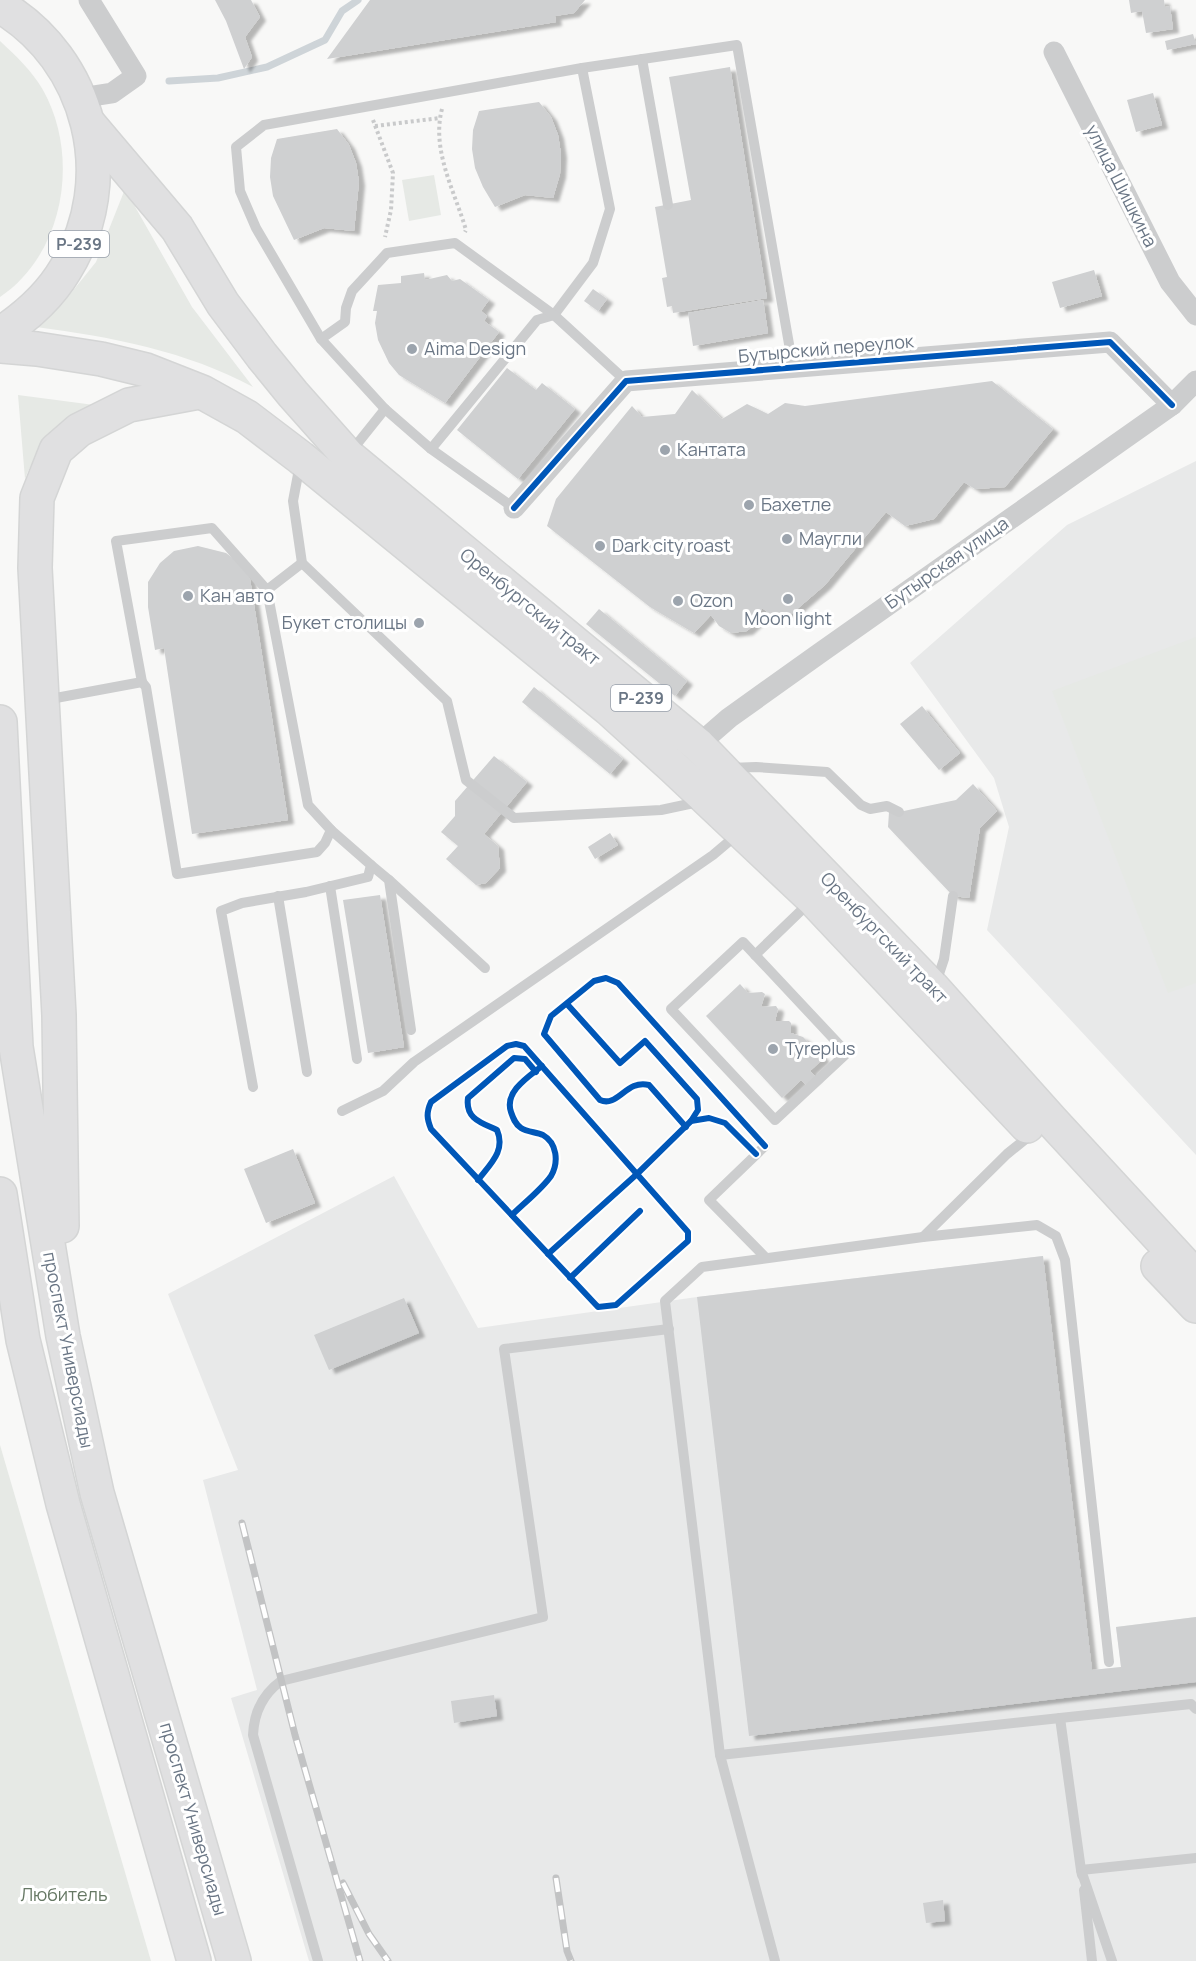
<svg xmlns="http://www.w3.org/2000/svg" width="1196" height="1961" viewBox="0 0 1196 1961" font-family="Manrope,sans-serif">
	<defs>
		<filter id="shadow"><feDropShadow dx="6" dy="4" stdDeviation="1.5" flood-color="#0004"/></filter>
	</defs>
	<rect width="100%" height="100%" fill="#f8f8f7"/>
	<g fill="#e8e9e9">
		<polygon points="1196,461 1196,1155 987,930 1009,827 994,778 910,663 1067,525"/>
		<polygon points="394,1176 478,1328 697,1297 1043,1256 1092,1670 1121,1667 1116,1627 1196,1617 1196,1961 309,1961 231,1698 257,1690 203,1480 238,1470 168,1294"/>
	</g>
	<g fill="#e6e9e5">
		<path d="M0,41c16,15 32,30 43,49 37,66 22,163 -43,207z"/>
		<polygon points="434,175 441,215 409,221 402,180"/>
		<path d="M125,189l67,118 61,80c-67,-36 -141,-50 -217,-60l27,-24 33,-41z"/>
		<path d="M18,395l84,11c-35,22 -62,32 -77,73z"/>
		<polygon points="1196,637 1196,983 1168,993 1052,691"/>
		<polygon points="0,1445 151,1961 0,1961"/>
	</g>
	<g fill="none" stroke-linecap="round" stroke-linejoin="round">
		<polyline stroke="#ced4d8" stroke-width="7" points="169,81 218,78 267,67 325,40 342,11 358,0"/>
	</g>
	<g fill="#cfd0d1" filter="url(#shadow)">
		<polygon points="215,0 251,0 260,17 245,37 252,57 244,69 226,21"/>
		<polygon points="370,0 585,0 574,13 555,16 556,22 327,59"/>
		<polygon points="1129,0 1164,0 1165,7 1170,6 1173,29 1146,33 1142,11 1131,13"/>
		<polygon points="1193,34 1196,44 1167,50 1165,41"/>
		<polygon points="730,67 767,298 673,313 672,306 667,307 662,278 667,277 655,207 691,200 669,77"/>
		<polygon points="1153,93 1162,125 1136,132 1127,100"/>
		<polygon points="539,102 551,117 558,135 561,154 560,174 553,198 525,195 495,207 483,187 475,168 472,149 473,130 479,111"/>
		<polygon points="337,129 349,145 356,163 359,182 354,231 324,228 294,240 273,196 270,177 271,158 277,139"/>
		<polygon points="1094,270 1102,296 1060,308 1052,282"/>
		<polygon points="424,273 425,280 447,275 452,281 460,279 489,300 481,311 487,316 484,321 499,332 445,403 399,375 389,363 378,340 375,323 377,311 373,311 378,285 401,283 401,276"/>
		<polygon points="593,289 607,299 598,311 584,301"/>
		<polygon points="763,300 768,333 693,346 688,313"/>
		<polygon points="507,368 536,390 542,383 575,409 518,479 457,430"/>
		<polygon points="992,381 1053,429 1005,487 975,489 964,482 934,519 905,526 886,512 825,585 782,622 762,608 757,622 747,631 731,633 719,626 711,615 694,633 650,607 547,526 556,499 632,406 642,417 675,414 692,390 722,419 747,404 768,414 785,403 805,406"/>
		<polygon points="198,546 226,553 239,563 250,579 288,820 192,834 164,648 155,650 148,607 148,582 160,563 174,551"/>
		<polygon points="599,609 687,681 675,696 586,624"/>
		<polygon points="534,687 623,759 610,774 522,702"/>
		<polygon points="922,706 960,753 939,770 900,724"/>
		<polygon points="494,756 527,782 484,834 498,846 500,868 486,883 476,885 446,859 458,846 441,832 455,816 455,801"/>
		<polygon points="973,784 997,811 980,828 969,898 953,896 888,827 889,812 899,812 956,800"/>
		<polygon points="610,833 618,845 595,859 588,847"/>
		<polygon points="380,895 404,1047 368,1053 343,900"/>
		<polygon points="740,984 748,993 762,992 765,994 761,1007 776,1006 778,1009 775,1021 789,1021 791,1023 791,1033 803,1037 824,1058 810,1071 816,1077 806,1085 801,1080 782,1098 706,1016"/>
		<polygon points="293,1149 315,1203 266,1223 244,1169"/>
		<polygon points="1043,1256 1092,1670 1121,1667 1116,1627 1196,1617 1196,1682 749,1736 697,1297"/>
		<polygon points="404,1298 419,1333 329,1370 314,1335"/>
		<polygon points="494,1695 497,1716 454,1723 451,1701"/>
		<polygon points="943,1900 945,1921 926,1923 923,1903"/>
	</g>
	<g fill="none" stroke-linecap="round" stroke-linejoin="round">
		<defs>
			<g id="primary">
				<path d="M0,6c91,53 121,174 65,264 -16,27 -39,47 -65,64"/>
				<polyline points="89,124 177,228 223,304 262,356 293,394 348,456 698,745 933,988 1052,1121 1196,1277"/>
				<polyline points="0,346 37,349 101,359 146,370 202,392 247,417 301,458 609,709 673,767 813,899 1027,1126"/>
				<polyline points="0,722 16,1047 63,1336 97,1493 234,1961"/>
				<polyline points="0,1194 23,1340 63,1504 194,1961"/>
				<polyline points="62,1226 59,1015 35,568 37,498 56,450 79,430 129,405 199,392"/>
				<polyline points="1158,1266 1196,1306"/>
			</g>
		</defs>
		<use href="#primary" stroke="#d4d5d5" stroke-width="36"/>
		<g stroke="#c9cacb" stroke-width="4" stroke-dasharray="3 3" stroke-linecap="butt">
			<path d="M442,109c-11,41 13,83 24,121l-1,2"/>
			<polyline points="373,120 393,173 391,210 385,237"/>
			<polyline points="375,126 440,118"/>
		</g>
		<g stroke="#cccdce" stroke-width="10">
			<polyline points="642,59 668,205"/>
			<polyline points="582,68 737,45 793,367"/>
			<polyline points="321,339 256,228 240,191 236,147 264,125 582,68 610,209 593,263 554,315 537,320 431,449"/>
			<polyline points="349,454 385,409"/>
			<polyline points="300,464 293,501 302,563 447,701 466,780 514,818 661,810 703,801"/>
			<polyline points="514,508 431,449 385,409 321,339 345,322 346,308 352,291 387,253 455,243 554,315 626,381"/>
			<polyline points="142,682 146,687 177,874 317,852 325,843 331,830 308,805 267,590"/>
			<polyline points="45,700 142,682 116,541 212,528 267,590 302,563"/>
			<polyline points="729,768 756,767 827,772 861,805 870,809 887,806 899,812"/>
			<polyline points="371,865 389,880 411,1030"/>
			<polyline points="389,880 485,968"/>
			<polyline points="330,886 357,1059"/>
			<polyline points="278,896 307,1072"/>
			<polygon points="743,942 847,1053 775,1120 671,1009"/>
			<polyline points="755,955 811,901"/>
			<polyline points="936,983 944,959 953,896"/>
			<polyline points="253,1087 221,911 242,903 306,892 368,877 371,865 331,830"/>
			<polyline points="342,1111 383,1091 414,1062 713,855 739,833"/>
			<polyline points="765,1146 709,1200 766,1258"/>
			<polyline points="923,1237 1007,1154 1033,1133"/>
			<polyline points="1060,1718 720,1755 665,1301 702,1267 923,1237 1037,1225 1056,1236 1065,1260 1109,1662"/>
			<polyline points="720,1755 775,1961"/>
			<polyline points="1082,1875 1081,1870 1196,1858"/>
			<polyline points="1084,1890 1092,1961"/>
			<path d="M318,1961l-65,-226c1,-22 10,-41 28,-54l262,-64 -39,-268 165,-20"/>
			<polyline points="1112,1961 1081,1870 1060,1718 1191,1704 1196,1709"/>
		</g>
		<g stroke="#cccdce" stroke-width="21">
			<polyline points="1054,52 1170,282 1196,315"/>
			<polyline points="80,98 112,93 136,76 89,0"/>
			<polyline points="514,508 626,381 1110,342 1172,405"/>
			<polyline points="698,745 729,718 820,653 1172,405 1196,381"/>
		</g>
		<use href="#primary" stroke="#e0e0e1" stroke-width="33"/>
		<defs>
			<g id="rail">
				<polyline points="242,1523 295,1735 360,1961"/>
				<polyline points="556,1878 567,1951 571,1961"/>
				<polyline points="343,1883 369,1934 388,1961"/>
			</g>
		</defs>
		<use href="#rail" stroke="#c2c3c4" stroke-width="7"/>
		<use href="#rail" stroke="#fff" stroke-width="4.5" stroke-dasharray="14" stroke-linecap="butt"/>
		<defs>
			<g id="cycleway">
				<polyline points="514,508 626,381 1110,342 1172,405"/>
				<polyline points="567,1004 620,1063 645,1041 697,1099 698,1110 691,1121"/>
				<path d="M516,1044l8,2 164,186v9l-72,64 -18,2 -167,-178c-4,-10 -5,-16 0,-27l76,-56z"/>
				<path d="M686,1127l-37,-42c-23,-6 -31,23 -49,15l-56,-66 7,-18 43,-35 12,-3 12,5 147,163"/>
				<path d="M478,1180c12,-16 28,-29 19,-50 -15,-7 -32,-11 -29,-32l46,-40 11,1 11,13"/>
				<path d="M512,1215c11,-11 30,-26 39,-39 8,-14 6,-33 -8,-41 -7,-3 -16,-3 -22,-7 -6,-4 -8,-10 -10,-16 -7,-20 17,-35 31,-46"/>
				<polyline points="548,1254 637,1174 691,1121 709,1118 725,1123 756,1154"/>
				<polyline points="570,1278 640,1211"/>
			</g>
		</defs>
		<use href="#cycleway" stroke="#fff" stroke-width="10"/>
		<use href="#cycleway" stroke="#0057b8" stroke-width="6"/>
	</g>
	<g fill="#9ca4ad" stroke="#fff" stroke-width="2">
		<circle cx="412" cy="349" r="6"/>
		<circle cx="665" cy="450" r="6"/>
		<circle cx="749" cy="505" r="6"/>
		<circle cx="787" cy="539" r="6"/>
		<circle cx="600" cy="546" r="6"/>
		<circle cx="188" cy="596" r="6"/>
		<circle cx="788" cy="599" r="6"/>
		<circle cx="678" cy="601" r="6"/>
		<circle cx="419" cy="623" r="6"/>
		<circle cx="773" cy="1049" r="6"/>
	</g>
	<g text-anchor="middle" stroke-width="6" stroke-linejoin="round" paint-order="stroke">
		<g fill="#fff" stroke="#979faa" stroke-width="1.5">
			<rect x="49" y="231" width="60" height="26" rx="4.5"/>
			<rect x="611" y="685" width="60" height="26" rx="4.5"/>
		</g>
		<g font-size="16" font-weight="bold" fill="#6a7685">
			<text x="79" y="250">Р-239</text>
			<text x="641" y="704">Р-239</text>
		</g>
		<g font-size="18" fill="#6a7685" stroke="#fff">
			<text transform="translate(1121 186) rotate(63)" y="6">улица Шишкина</text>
			<text transform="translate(826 349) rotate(-5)" y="6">Бутырский переулок</text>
			<text transform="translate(947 563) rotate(-35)" y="6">Бутырская улица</text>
			<text transform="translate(530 607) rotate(39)" y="6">Оренбургский тракт</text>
			<text transform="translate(884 938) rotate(46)" y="6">Оренбургский тракт</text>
			<text transform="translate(68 1350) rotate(79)" y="6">проспект Универсиады</text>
			<text transform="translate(193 1819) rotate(74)" y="6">проспект Универсиады</text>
		</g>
		<g font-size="18" fill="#6a7685" stroke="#fff" text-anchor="start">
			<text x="424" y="355">Aima Design</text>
			<text x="677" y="456">Кантата</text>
			<text x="761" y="511">Бахетле</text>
			<text x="799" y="545">Маугли</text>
			<text x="612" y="552">Dark city roast</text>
			<text x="200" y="602">Кан авто</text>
			<text x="690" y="607">Ozon</text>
			<text x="788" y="625" text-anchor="middle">Moon light</text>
			<text x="407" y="629" text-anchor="end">Букет столицы</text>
			<text x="785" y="1055">Tyreplus</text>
		</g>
		<g font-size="18" fill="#667864" stroke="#fff">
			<text x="64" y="1901">Любитель</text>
		</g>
	</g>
</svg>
